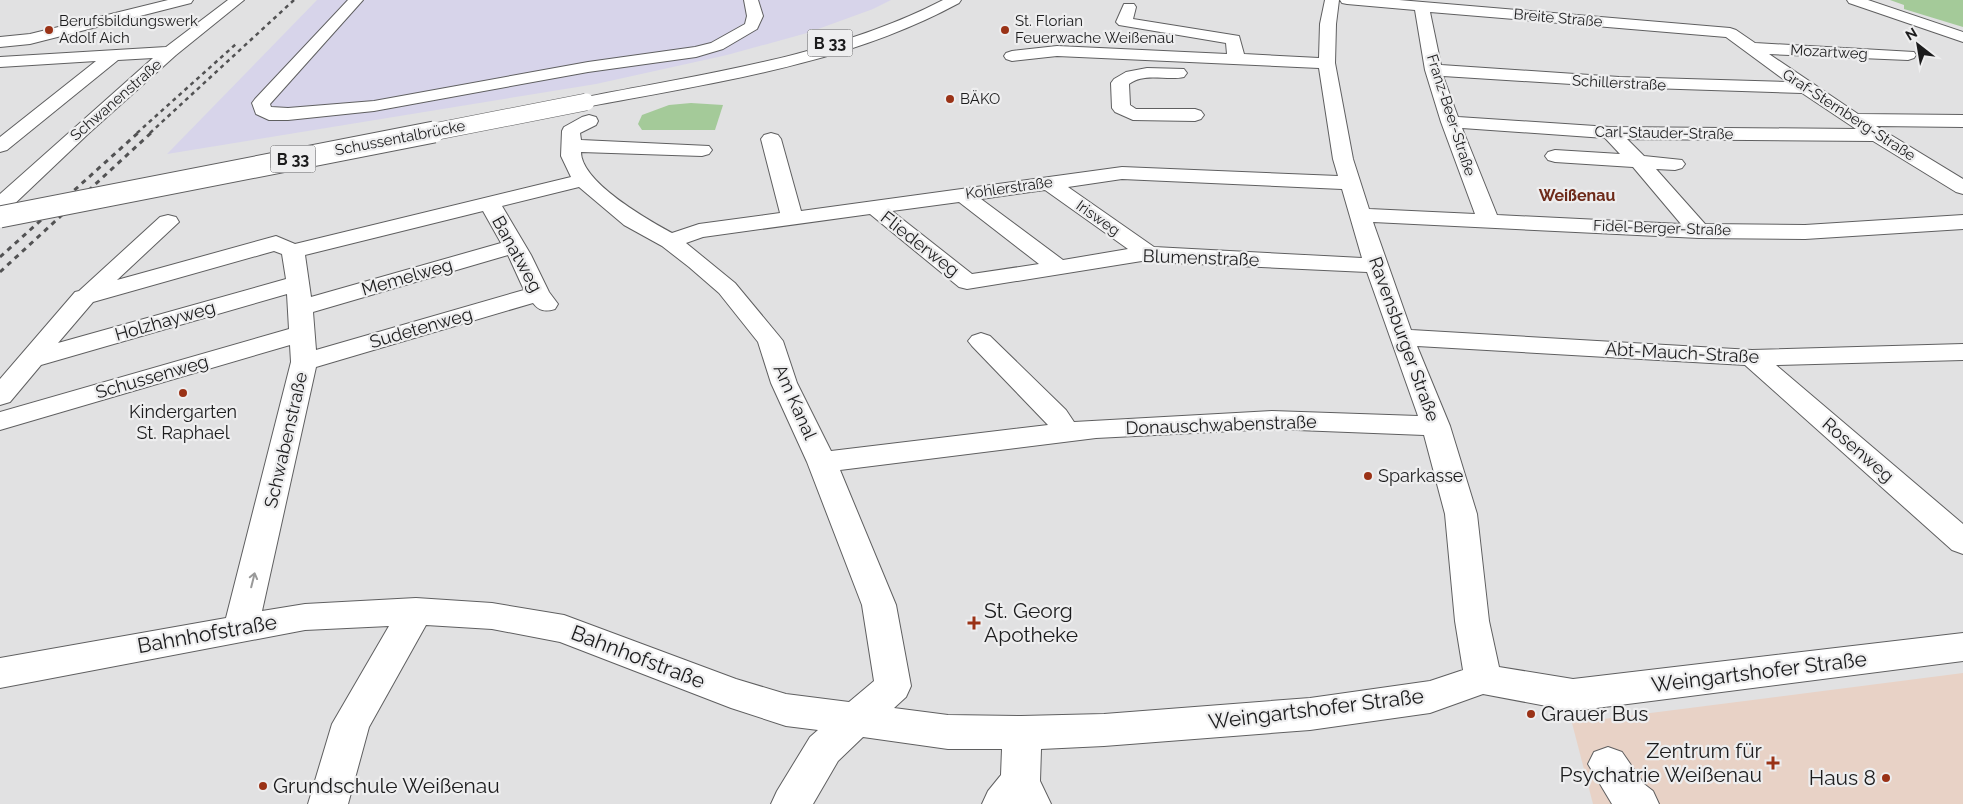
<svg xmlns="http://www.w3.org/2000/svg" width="1963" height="804" viewBox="0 0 1963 804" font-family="Raleway,sans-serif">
	<rect width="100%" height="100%" fill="#e1e1e2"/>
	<polygon fill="#d7d4ea" points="317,0 891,0 873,9 807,33 727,55 596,84 167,154"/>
	<polygon fill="#e8d2c6" points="1963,673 1963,804 1593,804 1572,723"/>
	<g fill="#a4ca99">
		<polygon points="1890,0 1963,0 1963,27 1904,9 1904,5"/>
		<polygon points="691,103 723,105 715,130 642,130 638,124 642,115 669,105"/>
	</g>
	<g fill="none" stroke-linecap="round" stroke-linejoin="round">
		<defs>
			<g id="minor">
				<polygon points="168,0 193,0 191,3 30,44 0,47 0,37 30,34"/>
				<polygon points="228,0 244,0 176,55 88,134 8,210 0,211 0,194 153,58 118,60 7,150 0,152 0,137 96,61 0,67 0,57 166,47"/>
				<polygon points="348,0 363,0 270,104 271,107 288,108 374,101 588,62 695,47 711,43 745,24 747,16 744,0 758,0 763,16 757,29 723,49 696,57 588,72 374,111 288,120 269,120 256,114 252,103 255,99"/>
				<path d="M1325,0h14l-3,24 -1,39 18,96 16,50 106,5 -34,-92 -16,-52 -10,-60 -68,-6 -5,-1 -2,-3h59l331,28 6,2 19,13 159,9 2,3 -2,3 -6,2 -139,-6 89,60 105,1v12l-87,-1 87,53v15l-7,-2 -83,-51 -246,-2 17,17 38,4 3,4 -3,4 -7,2 -19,-1 49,55 100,1 158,-10v14l-158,10 -106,-1 -326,-16 38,108 341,20 211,-6v16l-187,5 187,159v30l-11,-4 -207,-185 -328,-19 33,80 27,88 12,107 10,46 74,12 390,-46v28l-390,50 -90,-17 -53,19 -120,17 -206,16 -63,3 -1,32 11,23h-69l6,-13 13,-16 1,-26h-54l-85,-12 -25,24 -25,43h-42l6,-13 33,-54 8,-7 -32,-4 -55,-18 -171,-66 -68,-13 -66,-4 -57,102 -21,77h-40l24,-80 57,-98 -84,4 -305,58v-30l226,-40 65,-256 -1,-17 -290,85v-18l289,-83 -2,-35 -246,71 -31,37 -10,3v-26l75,-87 4,-1 81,-74 8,-2 8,2 3,5 -62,58 159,-44 19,8 276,-67 -10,-21 1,-25 2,-4 18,-10 7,-2 7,2 2,4 -2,4 -16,8 1,7 128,6 3,4 -3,4 -7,2 -121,-4c0,30 67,68 91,81l27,-9 81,-11 -19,-74 3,-4 7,-2 7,2 3,4 20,72 321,-44 216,9 -5,-17 -14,-91 -262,-12 -45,5 -6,-2 -2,-3 2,-3 6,-2 45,-5 170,8 -1,-11 -107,-18 -3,-3 8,-18h10l2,3 -3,12 106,17 5,18 75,4 1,-34zM1430,12l296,25 61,45 -168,-5 -178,-12zM1443,76l176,11 183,6 54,36 -246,-2 -152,-10zM1462,128l143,10 15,16 -65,-4 -7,2 -3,4 3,4 7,2 78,5 48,57 -184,-9zM1122,179l220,10 20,69 -208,-11 -86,-60zM579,187l45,38 38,21 27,21 30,26 39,49 13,41 36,79 55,143 12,76 -25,21 -63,-8 -50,-15 -172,-64 -72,-12 -76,-5 -111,6 -43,7 54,-244 217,-64c6,8 12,9 22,6l3,-5 -9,-12 -18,-37 -29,-49zM1045,190l83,59 -65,11 -82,-61zM959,202l80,62 -67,10 -80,-63zM483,211l18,32 -190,54 -6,-42zM870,214l89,73 8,2 181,-29 25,3 194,9 51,144 -146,-5 -198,11 -8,-12 -76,-74 -9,-3 -9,3 -4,5 4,5 76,79 -217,26 -34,-68 -14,-42 -4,-5 -44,-53 -49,-40 17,-6zM274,251l8,3 4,25 -228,64 35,-41zM508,255l16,35 -208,60 -3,-38zM1272,429l152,6 21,79 10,107 8,49 -33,11 -120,17 -206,16 -83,2 -73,-1 -54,-7 12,-11 5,-11 -15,-81 -56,-135 256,-32z"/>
				<path d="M1147,68l37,1 3,4 -3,4c-18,4 -39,-5 -55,7l1,21 6,4h59l6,2 3,4 -3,4 -6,2 -62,-1 -18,-8 -3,-4 -1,-25 3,-4 12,-7z"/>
				<polygon points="1608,747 1622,752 1644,784 1653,791 1659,804 1612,804 1588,764 1594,752"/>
			</g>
			<g id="major">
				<path d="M943,0h18l-2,3c-114,62 -247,80 -373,104l-6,-1 -3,-4 3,-4 6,-1c118,-23 249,-41 357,-97z"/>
				<polygon points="1847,0 1868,0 1963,32 1963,42 1849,3"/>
			</g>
		</defs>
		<use href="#minor" stroke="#5f5f60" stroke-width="2"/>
		<use href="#major" stroke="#5f5f60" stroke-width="2"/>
		<use href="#minor" fill="#fff" fill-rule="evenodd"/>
		<use href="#major" fill="#fff" fill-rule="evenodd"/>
		<g stroke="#525253" stroke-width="2.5" stroke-dasharray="4 4" stroke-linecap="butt">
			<polyline points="137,133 236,44"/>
			<polyline points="150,133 294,0"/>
		</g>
		<g stroke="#525253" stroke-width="3" stroke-dasharray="5 5" stroke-linecap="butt">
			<polyline points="0,257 139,132"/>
			<polyline points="0,272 152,132"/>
		</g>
		<defs>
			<polyline id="major-bridge-far1" points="428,133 586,102"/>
			<polyline id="major-bridge" points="0,217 434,132"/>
		</defs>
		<use href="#major-bridge-far1" stroke="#5f5f60" stroke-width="18" stroke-linecap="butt"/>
		<use href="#major-bridge" stroke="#5f5f60" stroke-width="23" stroke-linecap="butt"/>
		<use href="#major-bridge-far1" stroke="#fff" stroke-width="17"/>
		<use href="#major-bridge" stroke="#fff" stroke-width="21"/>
	</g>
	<defs><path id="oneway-shaft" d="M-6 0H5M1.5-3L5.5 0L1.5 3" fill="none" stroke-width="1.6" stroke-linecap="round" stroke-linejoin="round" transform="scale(1.25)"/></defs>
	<use stroke="#999" href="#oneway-shaft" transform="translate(253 580) rotate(-76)"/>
	<g fill="#9a3216" stroke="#eeeeef" stroke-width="2">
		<circle cx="49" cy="30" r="5"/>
		<circle cx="1005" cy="30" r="5"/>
		<circle cx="950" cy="99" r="5"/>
		<circle cx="183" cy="393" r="5"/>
		<circle cx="1368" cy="476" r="5"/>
		<path d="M971.5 615.5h5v5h5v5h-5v5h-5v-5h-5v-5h5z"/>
		<circle cx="1531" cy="714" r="5"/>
		<path d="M1770.5 755.5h5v5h5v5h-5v5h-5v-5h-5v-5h5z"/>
		<circle cx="1886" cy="778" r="5"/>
		<circle cx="263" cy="786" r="5"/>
	</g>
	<g text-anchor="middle" stroke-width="4.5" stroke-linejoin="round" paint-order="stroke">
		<g font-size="15" fill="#1c1c1d" stroke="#eeeeef">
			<text transform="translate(1558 18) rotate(5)" y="5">Breite Straße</text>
			<text transform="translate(1829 52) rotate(3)" y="5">Mozartweg</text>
			<text transform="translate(1619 83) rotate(3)" y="5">Schillerstraße</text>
			<text transform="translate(116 100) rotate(-41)" y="5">Schwanenstraße</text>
			<text transform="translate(1451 115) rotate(72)" y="5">Franz-Beer-Straße</text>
			<text transform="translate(1849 115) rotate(33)" y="5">Graf-Sternberg-Straße</text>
			<text transform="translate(1664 133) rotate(1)" y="5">Carl-Stauder-Straße</text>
			<text transform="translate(400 138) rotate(-11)" y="5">Schussentalbrücke</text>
			<text transform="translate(1009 188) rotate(-8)" y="5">Kohlerstraße</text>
			<text transform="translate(1098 218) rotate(35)" y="5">Irisweg</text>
			<text transform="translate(1662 228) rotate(2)" y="5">Fidel-Berger-Straße</text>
		</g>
		<g font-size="15" fill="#1c1c1d" stroke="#eeeeef" text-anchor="start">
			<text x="59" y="26">Berufsbildungswerk<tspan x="59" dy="17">Adolf Aich</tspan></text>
			<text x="1015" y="26">St. Florian<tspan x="1015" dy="17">Feuerwache Weißenau</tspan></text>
			<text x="960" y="104">BÄKO</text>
		</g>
		<g fill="#eeeeef" stroke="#5b5b5c" stroke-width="1">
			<rect x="807.5" y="29.5" width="45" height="27" rx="4"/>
			<rect x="270.5" y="145.5" width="45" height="27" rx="4"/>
		</g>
		<g font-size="16" font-weight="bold" fill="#1c1c1d">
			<text x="830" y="49">B 33</text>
			<text x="293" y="165">B 33</text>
		</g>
		<g font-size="16" font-weight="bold" fill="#6e2b1a" stroke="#eeeeef">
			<text x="1577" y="201">Weißenau</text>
		</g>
		<g font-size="18" fill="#1c1c1d" stroke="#eeeeef">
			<text transform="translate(920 244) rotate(38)" y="6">Fliederweg</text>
			<text transform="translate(517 254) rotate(61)" y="6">Banatweg</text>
			<text transform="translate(1201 258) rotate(2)" y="6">Blumenstraße</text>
			<text transform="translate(407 277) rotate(-16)" y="6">Memelweg</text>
			<text transform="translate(165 321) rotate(-16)" y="6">Holzhayweg</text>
			<text transform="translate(421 328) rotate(-16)" y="6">Sudetenweg</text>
			<text transform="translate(1404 339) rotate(70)" y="6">Ravensburger Straße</text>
			<text transform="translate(1682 353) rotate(3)" y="6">Abt-Mauch-Straße</text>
			<text transform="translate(152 377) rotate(-16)" y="6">Schussenweg</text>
			<text transform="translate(795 402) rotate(66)" y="6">Am Kanal</text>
			<text transform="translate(1221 425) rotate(-2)" y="6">Donauschwabenstraße</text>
			<text transform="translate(286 440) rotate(-77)" y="6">Schwabenstraße</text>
			<text transform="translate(1858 450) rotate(41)" y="6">Rosenweg</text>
		</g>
		<g font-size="18" fill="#1c1c1d" stroke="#eeeeef">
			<text x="183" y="418">Kindergarten<tspan x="183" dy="21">St. Raphael</tspan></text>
			<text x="1378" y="482" text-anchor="start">Sparkasse</text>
		</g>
		<g font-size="21" fill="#1c1c1d" stroke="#eeeeef" text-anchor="start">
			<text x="984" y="618">St. Georg<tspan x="984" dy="24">Apotheke</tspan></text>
			<text x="1541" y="721">Grauer Bus</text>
			<text x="1762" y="758" text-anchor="end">Zentrum für<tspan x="1762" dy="24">Psychatrie Weißenau</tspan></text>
			<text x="1876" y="785" text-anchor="end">Haus 8</text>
			<text x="273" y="793">Grundschule Weißenau</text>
		</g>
		<g font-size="21" fill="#1c1c1d" stroke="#eeeeef">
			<text transform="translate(207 634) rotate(-10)" y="7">Bahnhofstraße</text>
			<text transform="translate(638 657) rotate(21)" y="7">Bahnhofstraße</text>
			<text transform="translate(1759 672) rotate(-7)" y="7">Weingartshofer Straße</text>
			<text transform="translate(1316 709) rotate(-7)" y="7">Weingartshofer Straße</text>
		</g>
	</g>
	<g transform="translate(1918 45) rotate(329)" stroke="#eeeeef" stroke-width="4" paint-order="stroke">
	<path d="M0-4L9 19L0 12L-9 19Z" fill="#1c1c1d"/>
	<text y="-8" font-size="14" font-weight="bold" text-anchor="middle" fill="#1c1c1d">N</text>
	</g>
</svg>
